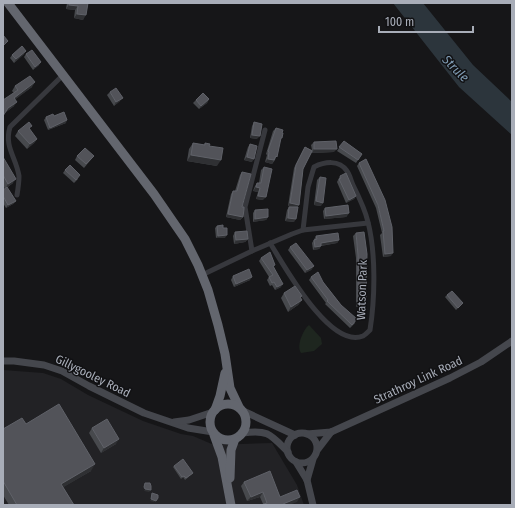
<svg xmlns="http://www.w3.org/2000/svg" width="515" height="508" viewBox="0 0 515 508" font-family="'Fira Sans Condensed',sans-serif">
	<rect width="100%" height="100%" fill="#161618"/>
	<polygon fill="#222225" points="3,370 43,373 61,379 88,395 143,421 181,434 193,436 214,445 272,443 297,485 304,505 3,505"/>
	<path fill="#1e261f" d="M309,325l12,13 1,6 -8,7 -13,2c-5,-7 2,-23 8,-28z"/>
	<polygon fill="#2c353c" points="393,3 423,3 473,65 512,102 512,135 459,87"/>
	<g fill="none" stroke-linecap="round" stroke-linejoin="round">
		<g stroke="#37383d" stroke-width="5">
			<path d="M17,195c1,-6 2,-13 2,-19 -3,-19 -15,-29 -9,-49l53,-52"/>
			<path d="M270,243c14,22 60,107 93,93 2,-1 5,-4 7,-6 5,-32 6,-76 -2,-108 -3,-13 -9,-25 -15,-37 -2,-4 -3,-10 -6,-14 -8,-12 -23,-9 -33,-4l-6,20 -5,43"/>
			<polyline points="252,251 245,207 265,130"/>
			<polyline points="202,275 252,251 292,234 303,230 368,223"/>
		</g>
		<g stroke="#45474d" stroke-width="7">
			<polyline points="3,361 14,361 44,365 62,371 89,386 144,413 188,428 213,432"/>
			<polyline points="241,410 295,435"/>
			<polyline points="174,422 189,420 213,412"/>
			<circle cx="302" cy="448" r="15"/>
			<path d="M243,433c25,-4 28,2 45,19"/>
			<polyline points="307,434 331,432 450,378 481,362 512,341"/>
			<polyline points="318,449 331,432"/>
			<polyline points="296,462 307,480 313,505"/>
			<polyline points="307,480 313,459"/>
		</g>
		<g stroke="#63666e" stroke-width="9">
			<polyline points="8,3 154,194 185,239 198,265 208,290 218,325 225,354 230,388 239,407"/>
			<circle cx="228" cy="422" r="18"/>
			<polyline points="215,410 220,396 225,373"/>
			<polyline points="214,435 222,457 231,505"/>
			<polyline points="230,478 231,450 235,439"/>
		</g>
	</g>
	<g fill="#47494d">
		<polygon points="67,3 88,3 83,20 74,18 75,10 66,9"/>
		<polygon points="24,54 14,63 10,58 12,55"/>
		<polygon points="26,54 39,65 33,70 24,57"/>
		<polygon points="15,86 32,87 15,99 14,106 6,112 14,93 12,91"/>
		<polygon points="110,92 120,101 114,106 107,95"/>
		<polygon points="209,99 207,103 199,109 193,103 196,100"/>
		<polygon points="54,116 66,123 48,130 44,120 46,117"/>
		<polygon points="254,122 257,139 250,138 252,126"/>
		<polygon points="276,128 280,141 275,160 272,164 265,162 267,155 266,154 273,131"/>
		<polygon points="29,129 37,139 34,143 27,149 15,136 18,131"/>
		<polygon points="344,141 362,154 356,163 337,151"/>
		<polygon points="314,142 334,152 312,153 312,152 303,169 299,205 297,207 294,222 285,221 287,210 289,207 291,207 288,206 294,168 303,150 305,147 312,150 311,145"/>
		<polygon points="193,143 204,145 205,143 209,146 217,166 187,161 189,149"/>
		<polygon points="250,144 252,162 244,160 248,147"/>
		<polygon points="77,156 94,156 84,168 75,160"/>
		<polygon points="3,157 13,183 5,189 3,185"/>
		<polygon points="366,159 391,256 383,257 380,235 382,233 376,208 357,166 359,163"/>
		<polygon points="264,167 263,200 256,199 258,192 253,191 255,186 257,183 259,183 261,170"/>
		<polygon points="65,170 78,179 74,183 63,173"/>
		<polygon points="242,172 242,207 243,217 240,220 226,217 231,194 233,191 235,191 240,175"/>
		<polygon points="340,176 356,196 354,199 346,203 337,182"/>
		<polygon points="320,177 321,206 314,205 317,180"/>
		<polygon points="3,190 16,201 13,204 6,208 3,203"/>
		<polygon points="325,208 349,213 346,217 324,219 323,211"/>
		<polygon points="255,210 268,217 266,220 253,222 253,213"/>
		<polygon points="217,226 223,228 225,238 216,238 215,228"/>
		<polygon points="235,232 248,239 245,242 234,244 233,236"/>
		<polygon points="356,233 364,307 356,307 356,258 353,236"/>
		<polygon points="316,236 339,240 337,243 321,246 319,249 313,250 312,243"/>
		<polygon points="290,247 314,266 311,270 305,273 288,250"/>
		<polygon points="261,258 274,267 281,287 275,290 272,285 270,286 267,280 269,277 259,261"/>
		<polygon points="233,276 250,280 234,287 231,280"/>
		<polygon points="311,277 323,282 355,323 350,328 325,304 326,303 309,280"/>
		<polygon points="284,293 302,296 300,298 302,300 298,305 288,312 281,298"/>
		<polygon points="447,295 463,303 456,310 445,297"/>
		<polygon points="26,424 91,471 63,487 74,505 9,505 3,495 3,429"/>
		<polygon points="92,428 116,444 101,453 89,433"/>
		<polygon points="174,466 193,473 192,474 185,480 183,477 181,479 173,467"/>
		<polygon points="244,482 280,497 297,502 263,504 260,497 247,501 241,486"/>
	</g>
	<g fill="#2f3033">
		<polygon points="69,5 78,6 75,10 66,9"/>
		<polygon points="77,14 86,15 83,20 74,18"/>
		<polygon points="26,51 24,54 14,63 16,59"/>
		<polygon points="41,62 39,65 33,70 35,67"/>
		<polygon points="35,82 32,87 12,102 14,98"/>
		<polygon points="123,98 120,101 114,106 116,102"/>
		<polygon points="209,99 207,103 199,109 201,106"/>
		<polygon points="17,102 14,106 5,113 8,108"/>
		<polygon points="67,120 66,123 48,130 50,128"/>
		<polygon points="252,135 260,136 257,139 250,138"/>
		<polygon points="37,139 34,143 27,149 30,144"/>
		<polygon points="314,149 337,149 334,152 312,153"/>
		<polygon points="191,155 221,160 217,166 187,161"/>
		<polygon points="247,157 254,159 252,162 244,160"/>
		<polygon points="268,159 274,160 272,164 265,162"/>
		<polygon points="16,179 13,183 5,189 8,184"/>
		<polygon points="256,187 260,188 258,192 253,191"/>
		<polygon points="258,196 266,197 263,200 256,199"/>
		<polygon points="356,196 354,199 346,203 349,200"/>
		<polygon points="16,201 13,204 6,208 8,205"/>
		<polygon points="316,201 323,203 321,206 314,205"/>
		<polygon points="290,203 299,205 296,208 288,206"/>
		<polygon points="349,213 346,217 324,219 326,216"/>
		<polygon points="228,214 243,217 240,220 226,217"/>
		<polygon points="268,217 266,220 253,222 255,219"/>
		<polygon points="288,218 296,219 294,222 285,221"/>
		<polygon points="227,235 225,238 216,238 218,236"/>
		<polygon points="248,239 245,242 234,244 236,240"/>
		<polygon points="339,240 337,243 319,246 321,243"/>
		<polygon points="321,246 319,249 313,250 315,247"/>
		<polygon points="393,253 391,256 383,257 385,254"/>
		<polygon points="314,266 311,270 305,273 307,270"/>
		<polygon points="252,277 250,280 234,287 236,284"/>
		<polygon points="283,284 281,287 275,290 277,287"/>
		<polygon points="302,300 298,305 288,312 291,307"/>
		<polygon points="358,303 366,303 364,307 356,307"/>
		<polygon points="119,439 116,444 101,453 104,448"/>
		<polygon points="95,464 91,471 57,491 61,484"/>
		<polygon points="145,489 151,490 149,492 144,491"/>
		<polygon points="263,492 260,497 247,501 251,497"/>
		<polygon points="300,497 297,502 289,505 283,505 283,504"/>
		<polygon points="158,498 154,502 150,501 151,499"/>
	</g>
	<g fill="#525359" stroke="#5f6168">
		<polygon points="70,3 88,3 86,15 77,14 78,6 69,5"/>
		<polygon points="3,35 8,41 3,46"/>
		<polygon points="22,46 26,51 16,59 12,55"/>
		<polygon points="32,50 41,62 35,67 26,54"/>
		<polygon points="30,76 35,82 14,98 17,102 8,108 3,116 3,100 18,90 15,86"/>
		<polygon points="116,88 123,98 116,102 110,92"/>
		<polygon points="203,93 209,99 201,106 196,100"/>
		<polygon points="64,112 67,120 50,128 46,117 53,114 54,116"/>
		<polygon points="29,122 32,126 29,128 37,139 30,144 18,131"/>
		<polygon points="254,122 262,124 260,136 252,135"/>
		<polygon points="276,128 283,130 282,133 283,133 282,138 281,138 277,157 276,156 274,160 268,159 269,152 268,151"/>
		<polygon points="336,141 337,149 314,149 314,142"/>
		<polygon points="344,141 362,154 358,160 339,147"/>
		<polygon points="193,143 205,145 205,143 210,144 209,146 223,148 221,160 191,155"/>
		<polygon points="250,144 257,146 254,159 247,157"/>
		<polygon points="305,147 312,151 303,169 299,205 290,203 296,165"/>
		<polygon points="85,148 94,156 86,164 77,156"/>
		<polygon points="3,157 16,179 8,184 3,175"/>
		<polygon points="366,159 385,200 392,227 393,253 385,254 383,231 384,231 378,205 359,163"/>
		<polygon points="70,165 80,175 76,180 65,170"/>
		<polygon points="264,167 272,169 266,197 258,196 260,188 256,187 257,183 261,183"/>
		<polygon points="242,172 251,174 242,207 244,207 244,209 243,217 228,214 233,191 237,191"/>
		<polygon points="346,173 356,196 349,200 339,179 341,178 340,176"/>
		<polygon points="320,177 326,178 323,203 316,201"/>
		<polygon points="7,187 16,201 8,205 3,196 3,190"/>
		<polygon points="348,205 349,213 326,216 325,208"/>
		<polygon points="289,207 298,207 296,219 288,218"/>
		<polygon points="268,209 268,217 255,219 255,210"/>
		<polygon points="223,225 223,228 227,228 227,235 218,236 217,226"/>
		<polygon points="247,231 248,239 236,240 235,232"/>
		<polygon points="364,232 367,254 366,303 358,303 358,255 356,233"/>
		<polygon points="338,233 339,240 321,243 321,246 315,247 314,240 317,239 316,236"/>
		<polygon points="296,243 314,266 307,270 290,247"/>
		<polygon points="270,252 275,265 273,266 283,284 277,287 274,282 272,283 269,277 273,275 261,258"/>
		<polygon points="249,269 252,277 236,284 233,276"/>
		<polygon points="318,272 323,282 341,305 357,319 352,325 327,301 328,300 311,277"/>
		<polygon points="295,286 302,296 300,297 302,300 291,307 284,293"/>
		<polygon points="452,291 463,303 458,308 447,295"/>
		<polygon points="59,404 95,464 61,484 74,505 17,505 3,481 3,429 22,418 26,424"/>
		<polygon points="107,419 119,439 104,448 92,428"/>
		<polygon points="183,459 193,473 186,478 184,476 182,477 174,466"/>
		<polygon points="270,471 280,497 297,490 300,497 283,504 284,505 261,505 267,503 263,492 251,497 244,482"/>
		<polygon points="145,483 150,483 151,486 151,490 145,489 144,487"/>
		<polygon points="152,493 158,495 158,498 156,501 151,499"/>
	</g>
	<g text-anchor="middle" stroke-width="3" stroke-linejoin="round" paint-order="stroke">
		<g font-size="12" fill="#a8adb8" stroke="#111113">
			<text transform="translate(362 290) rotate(-88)" y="4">Watson Park</text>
			<text transform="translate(93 376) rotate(26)" y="4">Gillygooley Road</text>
			<text transform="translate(418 380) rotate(-25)" y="4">Strathroy Link Road</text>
		</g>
		<g font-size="13" font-style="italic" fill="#7f9bb3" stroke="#111113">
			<text transform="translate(456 68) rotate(45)" y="5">Strule</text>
		</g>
	</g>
	<rect width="515" height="508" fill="none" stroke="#a8adb8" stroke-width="8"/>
	<path d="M379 26v6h94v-6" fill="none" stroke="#a8adb8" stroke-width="2"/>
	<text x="385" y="26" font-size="12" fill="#a8adb8" stroke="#111113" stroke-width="3" paint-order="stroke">100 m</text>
</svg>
